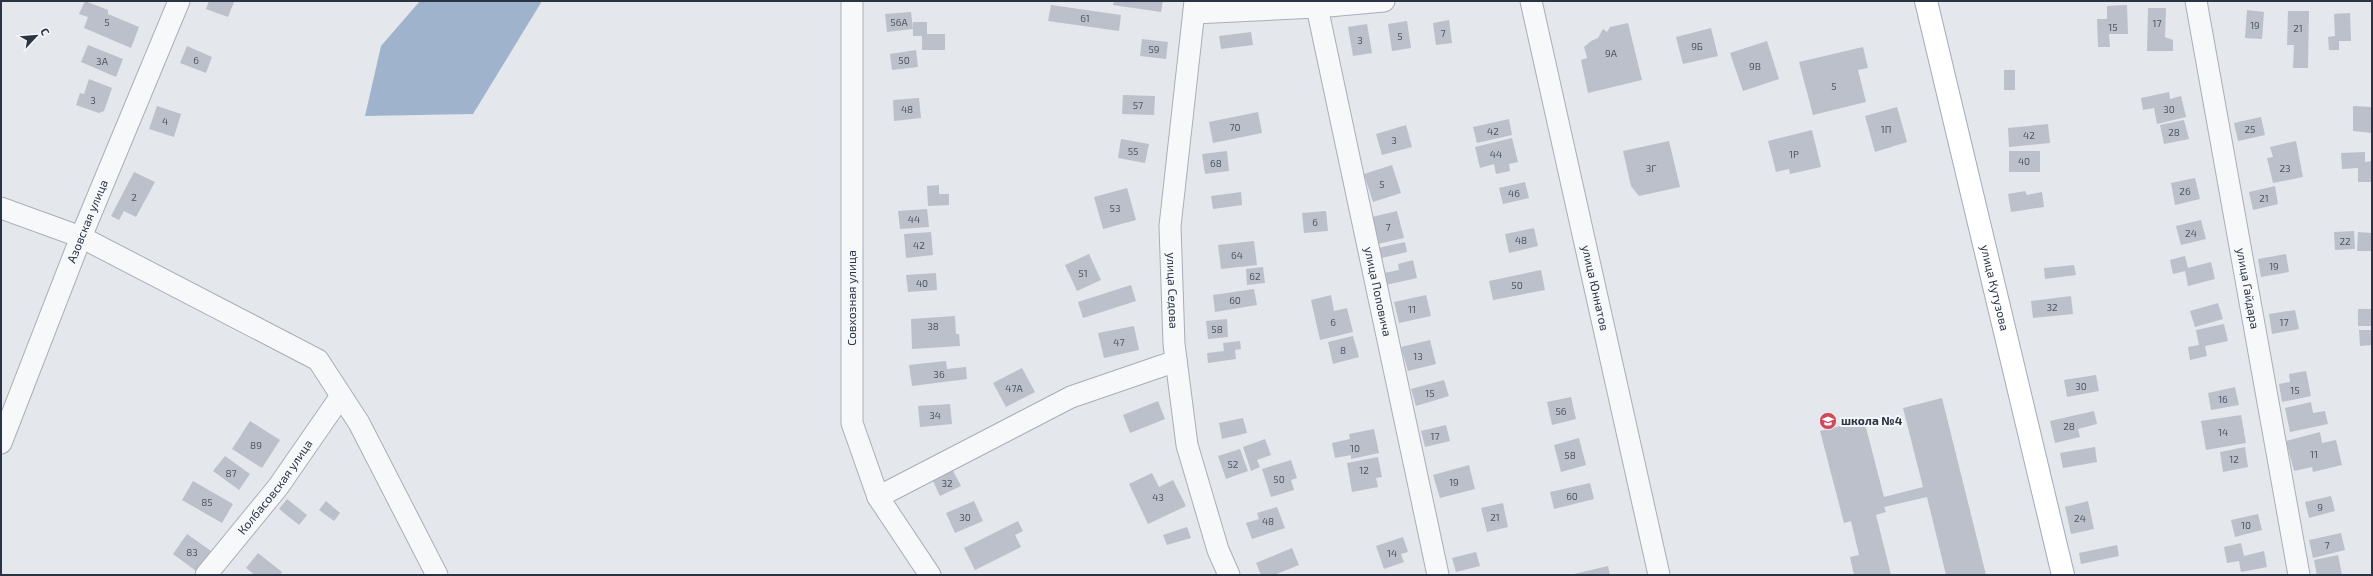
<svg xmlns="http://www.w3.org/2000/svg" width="2373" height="576" viewBox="0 0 2373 576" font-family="'Exo 2',sans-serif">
	<rect width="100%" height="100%" fill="#e4e7ec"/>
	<polygon fill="#9fb4cc" points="420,1 542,1 473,114 365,116 381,46"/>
	<g fill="#bbc0ca">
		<polygon points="85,1 108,10 108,14 139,27 131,48 84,28 88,17 79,14"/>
		<polygon points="209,1 234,2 228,17 206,9"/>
		<polygon points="1114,1 1163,1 1161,12 1113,5"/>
		<polygon points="1051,5 1121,15 1119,31 1048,21"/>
		<polygon points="2127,5 2128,34 2109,34 2110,47 2098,47 2097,19 2107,19 2107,6"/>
		<polygon points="2148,8 2166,8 2165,37 2173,40 2173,51 2147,51"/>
		<polygon points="2247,10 2264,12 2262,39 2245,38"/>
		<polygon points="2288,11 2309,11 2308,68 2293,68 2294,45 2287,45"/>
		<polygon points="911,12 913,29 887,32 885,14"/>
		<polygon points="2350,13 2351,41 2339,41 2339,50 2329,50 2328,37 2335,36 2334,14"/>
		<polygon points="1449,20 1452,43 1436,45 1433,23"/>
		<polygon points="1407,21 1411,48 1392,51 1388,24"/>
		<polygon points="913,22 927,22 927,34 945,34 945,50 922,50 922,36 913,36"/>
		<polygon points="1628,23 1642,80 1588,93 1581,60 1587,58 1584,47 1591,41 1598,38 1603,29 1607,32 1610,27"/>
		<polygon points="1367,24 1372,53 1353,56 1348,27"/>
		<polygon points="1711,28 1718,56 1683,64 1676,37"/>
		<polygon points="1251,32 1253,45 1221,49 1219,36"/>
		<polygon points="1142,39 1168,42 1166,59 1140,56"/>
		<polygon points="1767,41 1779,79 1743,91 1730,53"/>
		<polygon points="88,45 123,59 116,77 81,62"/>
		<polygon points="187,46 212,57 206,73 180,63"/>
		<polygon points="1863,47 1868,68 1858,70 1866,102 1813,115 1799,62"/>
		<polygon points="916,50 918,67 892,70 890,54"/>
		<rect x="2004" y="70" width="11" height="20"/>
		<polygon points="89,79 112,88 104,111 99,113 76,105 80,93 84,94"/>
		<polygon points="2169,92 2170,99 2181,96 2186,117 2157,124 2154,108 2143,110 2141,98"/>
		<polygon points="1123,95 1155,96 1154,115 1122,114"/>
		<polygon points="919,98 921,118 894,121 893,100"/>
		<polygon points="157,106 181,114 174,137 149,129"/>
		<polygon points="2353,106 2372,107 2372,133 2353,131"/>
		<polygon points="1897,107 1907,142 1875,152 1865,116"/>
		<polygon points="1258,112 1262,133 1213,143 1209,122"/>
		<polygon points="2261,117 2265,135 2238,141 2234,123"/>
		<polygon points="1509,119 1512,135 1477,143 1473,127"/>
		<polygon points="2184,120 2189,139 2164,144 2160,125"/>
		<polygon points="2048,124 2050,143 2009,147 2008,128"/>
		<polygon points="1406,125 1412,147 1382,155 1376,134"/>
		<polygon points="1812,130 1821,167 1790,174 1789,169 1776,172 1768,141"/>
		<polygon points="1512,138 1518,162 1509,164 1510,171 1496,174 1494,164 1480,168 1475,147"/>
		<polygon points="1121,139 1149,144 1145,163 1118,158"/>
		<polygon points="1669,141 1680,187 1639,196 1631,186 1623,151"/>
		<polygon points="2296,141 2303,177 2273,183 2267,158 2273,157 2270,147"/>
		<polygon points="1227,151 1229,171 1205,174 1202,154"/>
		<rect x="2009" y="151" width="31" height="21"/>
		<polygon points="2365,152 2365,162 2372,161 2372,182 2358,182 2358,168 2342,169 2341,153"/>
		<polygon points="1392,165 1401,193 1373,202 1364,174"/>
		<polygon points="134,172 155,182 136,217 124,211 119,220 111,216"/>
		<polygon points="2195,178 2200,199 2175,205 2171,183"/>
		<polygon points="1525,182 1529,198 1503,204 1499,188"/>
		<polygon points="939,185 939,194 949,194 949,205 928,206 927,186"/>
		<polygon points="2275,186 2278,204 2253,210 2249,192"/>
		<polygon points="1127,188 1136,220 1103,229 1094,197"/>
		<polygon points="2025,191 2027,195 2042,192 2044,207 2011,212 2008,194"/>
		<polygon points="1241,192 1242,205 1213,209 1211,196"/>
		<polygon points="927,209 929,227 900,229 898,211"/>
		<polygon points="1326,211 1328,231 1304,233 1302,213"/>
		<polygon points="1397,211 1404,238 1378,244 1372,217"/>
		<polygon points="2201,220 2206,239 2181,245 2176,226"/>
		<polygon points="1534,228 1538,246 1509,253 1505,234"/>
		<polygon points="2354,231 2355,249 2335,250 2334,232"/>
		<polygon points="931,232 933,255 906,258 904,234"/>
		<polygon points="2358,232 2372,233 2372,251 2357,251"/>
		<polygon points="1254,241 1257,265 1221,269 1218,245"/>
		<polygon points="1405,242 1407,252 1377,259 1374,249"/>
		<polygon points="1089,254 1101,280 1077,291 1065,265"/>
		<polygon points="2286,254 2289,272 2261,277 2258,259"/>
		<polygon points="2185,256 2188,268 2211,262 2215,279 2188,286 2185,271 2173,274 2170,260"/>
		<polygon points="1413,260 1417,278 1381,286 1379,274 1399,270 1398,264"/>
		<polygon points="2074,265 2076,275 2045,279 2044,268"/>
		<polygon points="1263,267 1265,283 1247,285 1246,269"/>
		<polygon points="1541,270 1545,290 1493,300 1489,281"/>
		<polygon points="936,273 937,290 908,292 906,275"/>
		<polygon points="1131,285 1136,301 1083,318 1078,302"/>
		<polygon points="1254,289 1257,305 1215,312 1213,295"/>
		<polygon points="1331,295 1334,311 1347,308 1353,332 1320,340 1311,300"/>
		<polygon points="1426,295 1431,316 1399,323 1394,302"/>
		<polygon points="2071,296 2073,314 2033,318 2031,301"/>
		<polygon points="2218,303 2223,319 2195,327 2190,311"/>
		<rect x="2358" y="309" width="14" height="17"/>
		<polygon points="2295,310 2299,329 2272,334 2269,314"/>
		<polygon points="955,316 956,334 959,334 960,346 912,349 911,319"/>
		<polygon points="1227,319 1228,337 1208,339 1206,321"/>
		<polygon points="2224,324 2228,341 2205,346 2207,356 2190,360 2188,347 2199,345 2196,330"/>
		<polygon points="1134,326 1139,350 1104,358 1098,333"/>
		<polygon points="2359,330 2372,330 2372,345 2360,346"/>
		<polygon points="1353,336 1359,357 1333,364 1328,342"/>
		<polygon points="1430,340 1436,364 1408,371 1401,347"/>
		<polygon points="1240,341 1241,349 1235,350 1236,359 1208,363 1207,353 1224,351 1223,343"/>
		<polygon points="946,361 947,369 966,367 967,379 912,386 909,365"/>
		<polygon points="1022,368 1035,392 1006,407 993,383"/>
		<polygon points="2306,371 2311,396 2282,402 2279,384 2290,382 2289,374"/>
		<polygon points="2096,375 2099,391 2067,397 2064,380"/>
		<polygon points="1444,380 1449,396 1416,406 1411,389"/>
		<polygon points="2235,387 2239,405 2211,410 2208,393"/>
		<polygon points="1571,397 1576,419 1552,425 1547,402"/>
		<polygon points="1942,398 1986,575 1946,575 1927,497 1884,507 1886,512 1876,515 1891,575 1854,575 1850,557 1859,555 1851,521 1844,523 1820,431 1864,420 1884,497 1923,487 1903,408"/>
		<polygon points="1158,401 1165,419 1130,433 1123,415"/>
		<polygon points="2311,402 2313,413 2325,411 2328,424 2290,432 2285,408"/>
		<polygon points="950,404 952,424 920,427 918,406"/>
		<polygon points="2094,411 2097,424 2078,429 2080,437 2055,443 2050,421"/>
		<polygon points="2241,415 2246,443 2206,450 2201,421"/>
		<polygon points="1243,418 1247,433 1222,439 1219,423"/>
		<polygon points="250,421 280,440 262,468 232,449"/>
		<polygon points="1446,425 1450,441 1425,447 1421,431"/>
		<polygon points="1374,429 1379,453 1351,459 1351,455 1335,458 1332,443 1350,439 1349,434"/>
		<polygon points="2320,432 2322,443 2336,440 2342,465 2313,472 2312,467 2294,471 2286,441"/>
		<polygon points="1579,438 1586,465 1561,472 1554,445"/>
		<polygon points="1265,439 1271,455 1257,460 1260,467 1251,471 1243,447"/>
		<polygon points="2095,447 2097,462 2063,468 2060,453"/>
		<polygon points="2245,447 2248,467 2223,472 2220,452"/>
		<polygon points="1240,449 1248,471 1226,479 1218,456"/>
		<polygon points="225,456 250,474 239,490 213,471"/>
		<polygon points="1378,457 1382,477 1376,478 1378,487 1352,492 1347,463"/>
		<polygon points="1291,460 1297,478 1291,480 1294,490 1271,497 1262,469"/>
		<polygon points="1469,465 1475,489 1440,498 1433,475"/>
		<polygon points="952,469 961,486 940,496 932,479"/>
		<polygon points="1152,473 1159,487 1173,480 1186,506 1148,524 1129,484"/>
		<polygon points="193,481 233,504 222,523 182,500"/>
		<polygon points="1590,483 1594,499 1554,509 1550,492"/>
		<polygon points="2331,496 2335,511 2309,518 2305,502"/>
		<polygon points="287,499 307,515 299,525 279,509"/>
		<polygon points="326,501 340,513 334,521 319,510"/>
		<polygon points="974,501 983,521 955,533 946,513"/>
		<polygon points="2088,501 2094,529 2071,534 2065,507"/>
		<polygon points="1503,503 1508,527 1487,532 1481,508"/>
		<polygon points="1277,507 1285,528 1252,539 1246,523 1259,519 1257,513"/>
		<polygon points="2258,514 2262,530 2235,537 2231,520"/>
		<polygon points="1018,521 1023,531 1015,535 1021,547 975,570 964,548"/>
		<polygon points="1187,527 1191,538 1167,545 1163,535"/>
		<polygon points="2341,533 2345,550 2313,558 2309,540"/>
		<polygon points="187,534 211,551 196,571 173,554"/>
		<polygon points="1403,537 1408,552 1401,554 1404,562 1384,569 1376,546"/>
		<polygon points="2241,543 2244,556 2264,551 2267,567 2241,572 2239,561 2227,563 2224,547"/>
		<polygon points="2117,545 2119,556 2081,564 2079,553"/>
		<polygon points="1292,548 1299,565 1274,575 1261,575 1256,563"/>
		<polygon points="1476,552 1480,566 1456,572 1452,558"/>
		<polygon points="258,553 282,572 280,575 255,575 246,568"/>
		<polygon points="2338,555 2342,575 2317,575 2314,560"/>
		<polygon points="1608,566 1610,575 1574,575 1574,574"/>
	</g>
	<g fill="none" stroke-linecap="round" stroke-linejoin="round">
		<defs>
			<g id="minor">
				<polyline points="852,1 852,423 878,497 930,575"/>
				<path id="s1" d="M1195,1l-25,225 4,118 13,101 31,105 11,25"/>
				<path id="s2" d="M1531,1l128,574"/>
				<path id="s3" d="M2196,1l103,574"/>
				<path id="s4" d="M1317,7l121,568"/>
				<polyline points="1194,13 1317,7 1384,1"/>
				<polyline points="1,208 81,237 318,360 359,423 437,575"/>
				<path id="s5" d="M1,443l80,-206 98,-236"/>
				<polyline points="878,497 1071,397 1176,361"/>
				<path id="s6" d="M206,575l72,-88 63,-91"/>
			</g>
			<g id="major">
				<path id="s7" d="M1926,1l137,574"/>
			</g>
		</defs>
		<use href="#minor" stroke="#a9aeb7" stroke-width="23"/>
		<use href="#major" stroke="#a3abb8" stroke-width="24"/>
		<use href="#minor" stroke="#f7f8fa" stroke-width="21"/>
		<use href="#major" stroke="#fff" stroke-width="22"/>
	</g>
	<defs>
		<symbol id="school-disc" viewBox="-11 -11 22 22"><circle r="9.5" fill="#d1495b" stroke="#f4f6f9"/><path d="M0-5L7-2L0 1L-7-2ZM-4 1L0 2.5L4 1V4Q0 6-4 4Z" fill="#fff"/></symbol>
	</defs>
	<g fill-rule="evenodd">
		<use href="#school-disc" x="1818" y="411" width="20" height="20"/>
	</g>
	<g text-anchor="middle" stroke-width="4" stroke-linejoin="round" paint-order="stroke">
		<g font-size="10" fill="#4f5766">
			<text x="1085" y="22">61</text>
			<text x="107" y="26">5</text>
			<text x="899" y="26">56А</text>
			<text x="2157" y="27">17</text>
			<text x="2255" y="29">19</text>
			<text x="2113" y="31">15</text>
			<text x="2298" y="32">21</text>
			<text x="1443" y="37">7</text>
			<text x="1400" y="40">5</text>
			<text x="1360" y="44">3</text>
			<text x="1697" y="50">9Б</text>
			<text x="1154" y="53">59</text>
			<text x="1611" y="57">9А</text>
			<text x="196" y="64">6</text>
			<text x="904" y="64">50</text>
			<text x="102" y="65">3А</text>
			<text x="1755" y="70">9В</text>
			<text x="1834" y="90">5</text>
			<text x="93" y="104">3</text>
			<text x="1138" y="109">57</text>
			<text x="907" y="113">48</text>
			<text x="2169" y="113">30</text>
			<text x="165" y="125">4</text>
			<text x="1235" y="131">70</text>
			<text x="1886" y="133">1П</text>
			<text x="2250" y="133">25</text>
			<text x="1493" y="135">42</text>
			<text x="2174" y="136">28</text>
			<text x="2029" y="139">42</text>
			<text x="1394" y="144">3</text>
			<text x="1133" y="155">55</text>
			<text x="1496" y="158">44</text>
			<text x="1794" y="158">1Р</text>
			<text x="2024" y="165">40</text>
			<text x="1216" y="167">68</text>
			<text x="1651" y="172">3Г</text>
			<text x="2285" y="172">23</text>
			<text x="1382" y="188">5</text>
			<text x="2185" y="195">26</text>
			<text x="1514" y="197">46</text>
			<text x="134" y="201">2</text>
			<text x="2264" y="202">21</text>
			<text x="1115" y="212">53</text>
			<text x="914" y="223">44</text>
			<text x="1315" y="226">6</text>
			<text x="1388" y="231">7</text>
			<text x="2191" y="237">24</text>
			<text x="1521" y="244">48</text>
			<text x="2345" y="245">22</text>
			<text x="919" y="249">42</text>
			<text x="1237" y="259">64</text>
			<text x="2274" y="270">19</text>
			<text x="1083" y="277">51</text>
			<text x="1255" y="280">62</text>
			<text x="922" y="287">40</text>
			<text x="1517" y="289">50</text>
			<text x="1235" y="304">60</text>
			<text x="2052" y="311">32</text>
			<text x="1412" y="313">11</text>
			<text x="1333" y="326">6</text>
			<text x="2284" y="326">17</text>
			<text x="933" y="330">38</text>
			<text x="1217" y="333">58</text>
			<text x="1119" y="346">47</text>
			<text x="1343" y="354">8</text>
			<text x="1418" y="360">13</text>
			<text x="939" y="378">36</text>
			<text x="2081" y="390">30</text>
			<text x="1014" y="392">47А</text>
			<text x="2295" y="394">15</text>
			<text x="1430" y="397">15</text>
			<text x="2223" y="403">16</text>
			<text x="1561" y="415">56</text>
			<text x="935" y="419">34</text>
			<text x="2069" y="430">28</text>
			<text x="2223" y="436">14</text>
			<text x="1435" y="440">17</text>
			<text x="256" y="449">89</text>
			<text x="1355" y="452">10</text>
			<text x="2314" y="458">11</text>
			<text x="1570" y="459">58</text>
			<text x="2234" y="463">12</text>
			<text x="1233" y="468">52</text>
			<text x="1364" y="474">12</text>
			<text x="231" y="477">87</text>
			<text x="1279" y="483">50</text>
			<text x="1454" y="486">19</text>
			<text x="947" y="487">32</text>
			<text x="1572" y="500">60</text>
			<text x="1158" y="501">43</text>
			<text x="207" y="506">85</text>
			<text x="2320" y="511">9</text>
			<text x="965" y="521">30</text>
			<text x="1495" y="521">21</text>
			<text x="2080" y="522">24</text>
			<text x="1268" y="525">48</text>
			<text x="2246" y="529">10</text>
			<text x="2327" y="549">7</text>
			<text x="192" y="556">83</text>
			<text x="1392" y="557">14</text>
		</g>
		<g font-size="12" fill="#2b3445" stroke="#f4f6f9">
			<text dy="4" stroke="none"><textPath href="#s5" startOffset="238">Азовская улица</textPath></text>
			<text dy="4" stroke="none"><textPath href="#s2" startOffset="294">улица Юннатов</textPath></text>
			<text dy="4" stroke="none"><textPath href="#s7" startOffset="295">улица Кутузова</textPath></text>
			<text dy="4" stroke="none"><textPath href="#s3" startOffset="292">улица Гайдара</textPath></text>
			<text dy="4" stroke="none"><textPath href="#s1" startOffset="291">улица Седова</textPath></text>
			<text dy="4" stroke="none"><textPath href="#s4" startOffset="291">улица Поповича</textPath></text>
			<text transform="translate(852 298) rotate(-90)" y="4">Совхозная улица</text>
			<text dy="4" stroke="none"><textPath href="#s6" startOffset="112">Колбасовская улица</textPath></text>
		</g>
		<g font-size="12" font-weight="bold" fill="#2b3445" stroke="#f4f6f9" text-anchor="start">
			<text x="1841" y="425">школа №4</text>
		</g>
	</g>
	<rect width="2373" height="576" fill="none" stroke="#2b3445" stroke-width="4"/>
	<g transform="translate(36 36) rotate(64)" stroke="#f4f6f9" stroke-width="3" paint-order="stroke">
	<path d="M0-3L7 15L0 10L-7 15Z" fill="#2b3445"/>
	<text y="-6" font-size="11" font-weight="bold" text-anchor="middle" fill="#2b3445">С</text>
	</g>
</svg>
